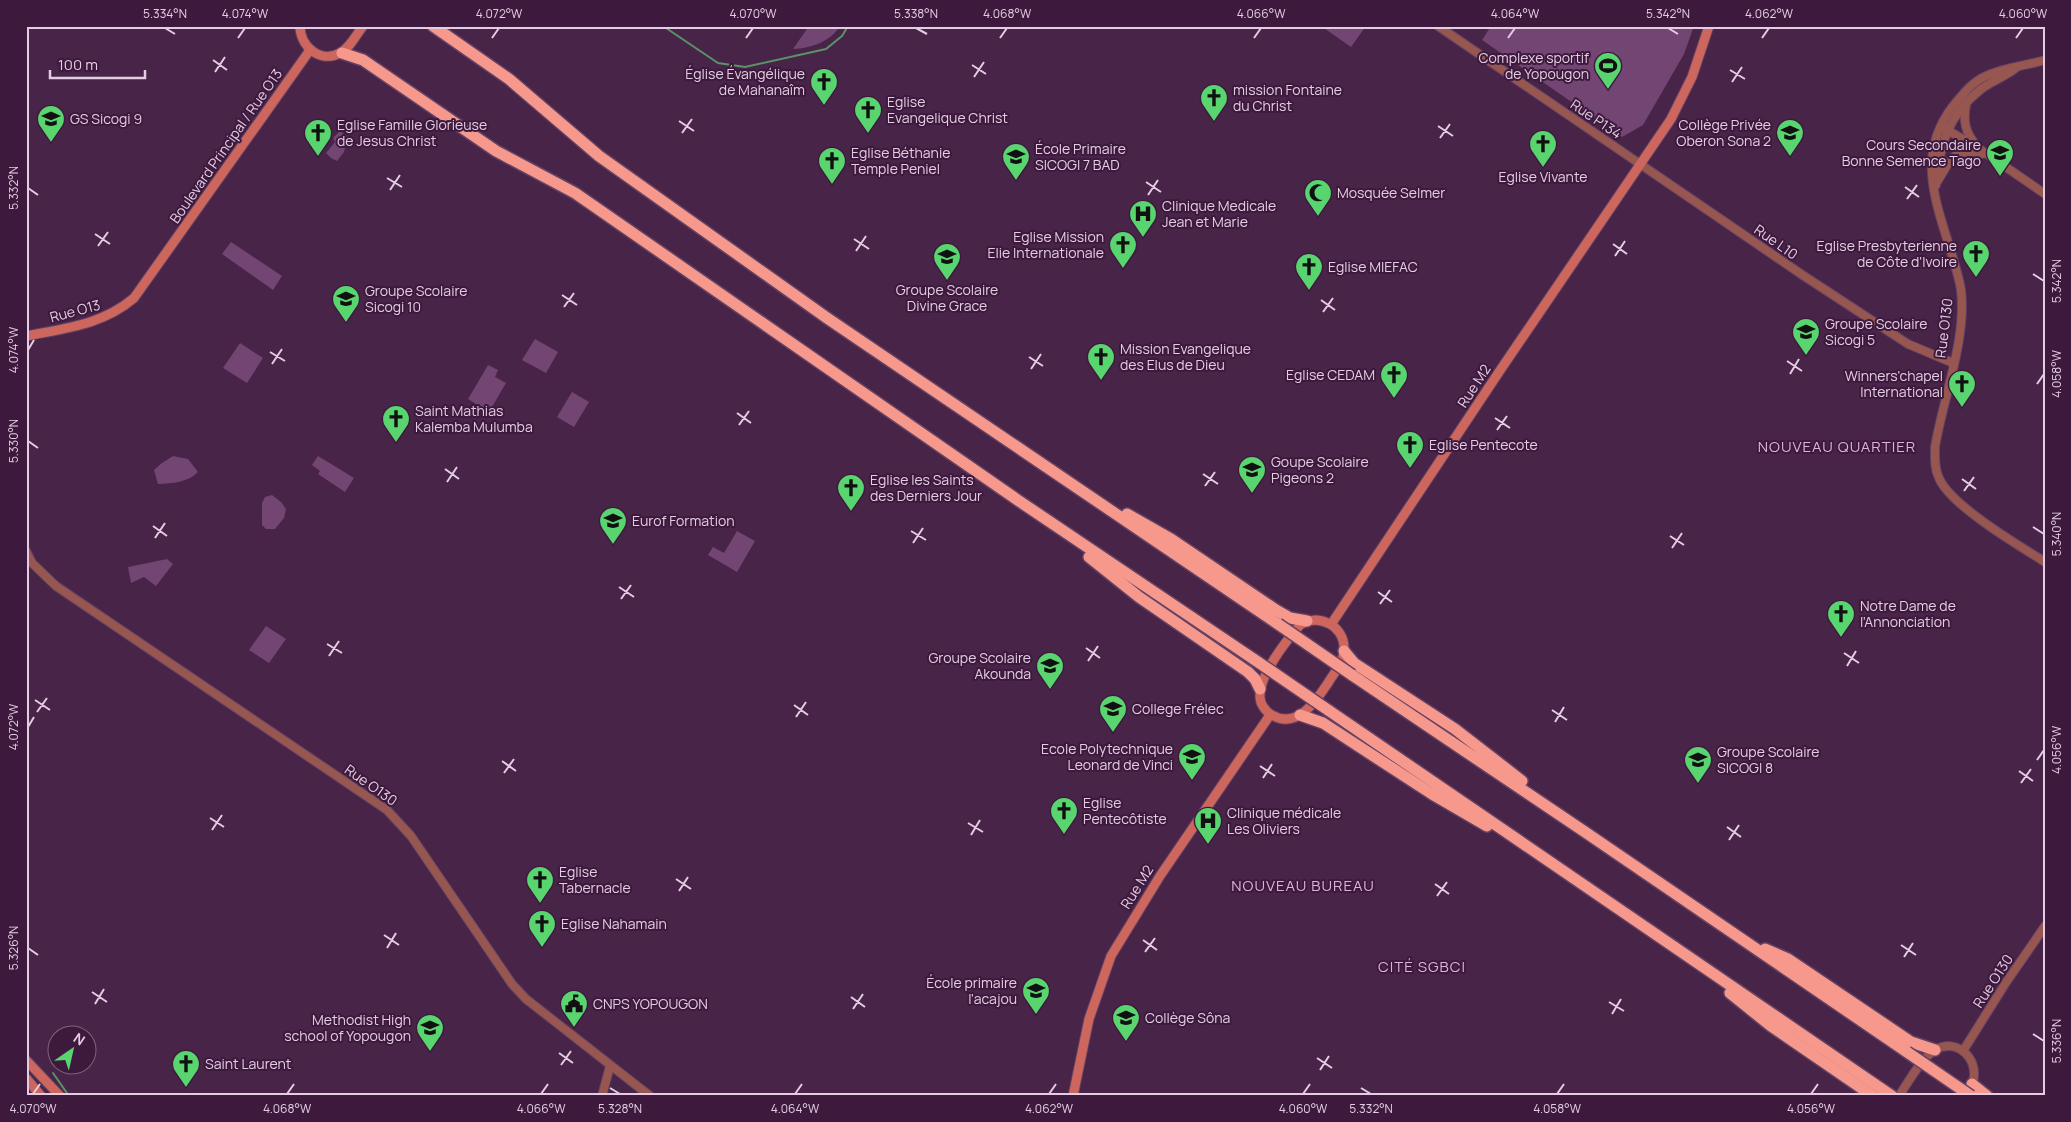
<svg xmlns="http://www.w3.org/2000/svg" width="2071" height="1122" viewBox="0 0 2071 1122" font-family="Manrope,sans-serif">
	<rect width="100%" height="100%" fill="#482448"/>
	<g fill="#734573">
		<path d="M809,26h31c-10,16 -29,22 -47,23z"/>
		<polygon points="1321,26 1366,26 1351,47"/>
		<polygon points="1491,26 1694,26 1684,54 1643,125 1622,137 1482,40"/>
		<polygon points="340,131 348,137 344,152 337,161 331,158 326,153 335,142 333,138"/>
		<polygon points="231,242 282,276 273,290 222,254"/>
		<polygon points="535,339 558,352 546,373 522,360"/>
		<polygon points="240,343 263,358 247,383 223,368"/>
		<polygon points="488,365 498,370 495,377 506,383 489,412 468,399"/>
		<polygon points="572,392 589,402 574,427 557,417"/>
		<path d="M173,456l15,3 10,13c-12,11 -24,11 -40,12l-4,-14 8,-7z"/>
		<polygon points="318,456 354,478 345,492 318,474 320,471 312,465"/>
		<polygon points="272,495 281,502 286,509 284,518 275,529 266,529 262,525 262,503 265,497"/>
		<polygon points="737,531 755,541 737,572 708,555 713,547 724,553"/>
		<polygon points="167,559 173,564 156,586 144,577 131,583 128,567"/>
		<polygon points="266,626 286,639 269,663 249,650"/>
	</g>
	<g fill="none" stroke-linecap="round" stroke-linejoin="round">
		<g stroke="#5a9368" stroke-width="2">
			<polyline points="663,26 718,63 745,67 826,49 842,36 848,26"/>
			<polyline points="53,1073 69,1096"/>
		</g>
		<defs>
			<g id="tertiary">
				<polyline points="1438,26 1801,274 1908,344 1953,363"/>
				<path d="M2045,60c-20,6 -40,7 -59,16 -14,6 -23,18 -33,30 -40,52 -14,103 2,159 2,8 5,17 6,25 6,48 -18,109 -26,157 0,10 -1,21 4,31 11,27 79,67 106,84"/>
				<path d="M1966,105c-3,16 -1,27 10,40"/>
				<polyline points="1944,128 1981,150 2045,194"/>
				<path d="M1937,182c13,-21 16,-36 45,-28"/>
				<path d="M1936,185c4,-40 11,-69 44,-95 11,-9 25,-13 36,-22"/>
				<polyline points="26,551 32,563 56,586 387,810 411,836 512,984 526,999 650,1096"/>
				<polyline points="1963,1051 2005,984 2045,926"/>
				<polyline points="602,1096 610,1066"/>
				<path d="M1899,1096c8,-12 23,-39 36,-46 23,-14 48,12 36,37"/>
			</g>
			<g id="secondary">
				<path d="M300,26c0,20 20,38 40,27 10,-5 16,-18 23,-27"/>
				<path d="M26,336c40,-8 76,-11 108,-38l176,-248"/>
				<path d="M1316,620c21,2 33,19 26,40 -3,8 -10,16 -14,23 -12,18 -31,47 -56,32 -6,-3 -12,-11 -12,-18 -1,-22 26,-56 40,-72l7,-4z"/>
				<polyline points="1332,623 1501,369 1671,119 1692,77 1709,26"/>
				<polyline points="26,1060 60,1096"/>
				<polyline points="26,1078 41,1096"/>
				<polyline points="1073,1096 1089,1019 1111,956 1160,876 1270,715"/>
			</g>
			<g id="motorway">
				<polyline points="433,26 509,79 599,156 827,318 1278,624"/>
				<polyline points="342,53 363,60 496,151 575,193 1019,501 1255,660"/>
				<polyline points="1127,514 1171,539 1276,610 1290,618 1307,621"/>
				<polyline points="1089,557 1139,597 1248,672 1255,679 1260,689"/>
				<polyline points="1344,651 1354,663 1455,729 1522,781"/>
				<polyline points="1352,675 1588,834 1907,1052"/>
				<polyline points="1328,710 1892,1096"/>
				<polyline points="1300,715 1323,723 1432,794 1487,826"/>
				<polyline points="1765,949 1788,959 1911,1042 1935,1050"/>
				<polyline points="1730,993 1771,1026 1873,1096"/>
				<polyline points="1972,1084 1987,1096"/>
			</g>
		</defs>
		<use href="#tertiary" stroke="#644264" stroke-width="10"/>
		<use href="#secondary" stroke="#644264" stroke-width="11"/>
		<use href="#motorway" stroke="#644264" stroke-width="14"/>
		<use href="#tertiary" stroke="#97564f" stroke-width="8"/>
		<use href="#secondary" stroke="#cd665c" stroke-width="9"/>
		<use href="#motorway" stroke="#f7988d" stroke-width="11"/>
		<defs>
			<g id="motorway-bridge">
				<polyline points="1278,624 1352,675"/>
				<polyline points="1255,660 1328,710"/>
				<polyline points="1907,1052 1971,1096"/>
			</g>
		</defs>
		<use href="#motorway-bridge" stroke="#644264" stroke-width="14" stroke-linecap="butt"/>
		<use href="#motorway-bridge" stroke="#f7988d" stroke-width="11"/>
	</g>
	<path fill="none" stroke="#e4cde3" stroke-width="2" d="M165,28l10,6M916,28l11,6M1668,28l10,6M238,38l7,-10M492,38l7,-10M746,38l7,-10M1000,38l7,-10M1254,38l7,-10M1508,38l7,-10M1762,38l7,-10M2016,38l7,-10M213,60l14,10M972,65l14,9M1730,70l15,9M215,72l10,-15M974,77l10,-15M1732,82l10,-15M679,121l15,10M1438,126l15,10M682,133l10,-14M1440,138l10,-14M387,178l15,9M1146,182l15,10M1905,187l14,10M28,188l10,7M390,190l10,-15M1148,195l10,-15M1907,199l10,-14M95,234l15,10M854,239l15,10M1613,244l14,10M98,246l10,-14M856,251l10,-15M1615,256l10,-15M2033,274l11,7M562,295l15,10M1321,300l14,10M564,307l10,-14M1323,312l10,-14M28,350l6,-10M270,352l15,9M1029,357l14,9M1787,361l15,10M272,364l10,-15M1031,369l10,-15M1790,374l9,-15M2037,384l7,-10M737,413l14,10M1495,418l15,10M739,425l10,-14M1497,430l10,-14M28,441l10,7M445,469l14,10M1203,474l15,10M1962,479l14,10M447,482l10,-15M1205,486l10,-14M1964,491l10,-14M153,526l14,10M2033,527l11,7M911,531l15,9M1670,536l14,9M155,538l10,-15M913,543l10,-15M1672,548l10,-15M619,587l15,10M1378,592l14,10M621,599l10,-14M1380,604l10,-14M327,644l15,9M1086,648l14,10M1844,653l15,10M329,656l10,-15M1088,661l10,-15M1847,666l9,-15M35,700l15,10M794,705l14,10M1552,710l15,10M37,712l10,-14M796,717l10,-15M1555,722l9,-15M28,727l6,-10M2037,760l7,-10M502,761l14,10M1260,766l15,10M2019,771l14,10M504,773l10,-14M1263,778l9,-14M2021,783l10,-14M210,818l14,9M968,823l15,9M1727,827l14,10M212,830l10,-15M971,835l9,-15M1729,840l10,-15M676,879l15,10M1435,884l14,10M679,891l9,-14M1437,896l10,-14M384,935l15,10M1143,940l14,10M1901,945l15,10M28,948l10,7M387,948l9,-15M1145,952l10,-14M1904,957l9,-14M92,992l15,10M851,997l14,10M1609,1002l15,9M95,1004l9,-15M853,1009l10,-15M1612,1014l9,-15M2033,1034l11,7M559,1053l14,10M1317,1058l15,10M561,1065l10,-14M1320,1070l9,-14M610,1088l10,6M1361,1088l10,6M33,1094l7,-10M287,1094l7,-10M541,1094l7,-10M795,1094l7,-10M1049,1094l7,-10M1303,1094l7,-10M1557,1094l7,-10M1811,1094l7,-10"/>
	<defs>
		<symbol id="stadium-pin" viewBox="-11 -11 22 30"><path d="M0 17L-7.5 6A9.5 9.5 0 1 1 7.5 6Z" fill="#59d56f" stroke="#3d1a3d"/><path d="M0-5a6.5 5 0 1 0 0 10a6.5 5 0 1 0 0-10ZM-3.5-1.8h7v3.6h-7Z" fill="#111"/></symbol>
		<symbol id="church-pin" viewBox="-11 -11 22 30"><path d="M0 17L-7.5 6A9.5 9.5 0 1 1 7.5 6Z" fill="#59d56f" stroke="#3d1a3d"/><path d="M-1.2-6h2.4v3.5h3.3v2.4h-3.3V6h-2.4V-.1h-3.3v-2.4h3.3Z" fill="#111"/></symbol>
		<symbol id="school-pin" viewBox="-11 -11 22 30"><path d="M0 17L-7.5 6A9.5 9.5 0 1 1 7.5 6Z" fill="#59d56f" stroke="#3d1a3d"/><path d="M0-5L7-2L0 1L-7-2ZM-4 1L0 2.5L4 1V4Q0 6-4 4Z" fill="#111"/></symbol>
		<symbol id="university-pin" viewBox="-11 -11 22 30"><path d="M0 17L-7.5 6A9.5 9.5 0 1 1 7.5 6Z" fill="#59d56f" stroke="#3d1a3d"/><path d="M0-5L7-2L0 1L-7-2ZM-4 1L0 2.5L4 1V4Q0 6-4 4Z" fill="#111"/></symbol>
		<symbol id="mosque-pin" viewBox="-11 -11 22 30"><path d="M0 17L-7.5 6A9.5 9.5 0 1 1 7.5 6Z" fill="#59d56f" stroke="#3d1a3d"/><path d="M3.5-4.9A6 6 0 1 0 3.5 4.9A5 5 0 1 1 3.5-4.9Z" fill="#111"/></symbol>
		<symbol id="hospital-pin" viewBox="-11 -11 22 30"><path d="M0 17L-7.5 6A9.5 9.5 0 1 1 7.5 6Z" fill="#59d56f" stroke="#3d1a3d"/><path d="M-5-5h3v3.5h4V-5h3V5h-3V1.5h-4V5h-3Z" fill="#111"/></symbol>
		<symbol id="civic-pin" viewBox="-11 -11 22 30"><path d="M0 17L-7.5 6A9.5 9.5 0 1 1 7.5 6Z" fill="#59d56f" stroke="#3d1a3d"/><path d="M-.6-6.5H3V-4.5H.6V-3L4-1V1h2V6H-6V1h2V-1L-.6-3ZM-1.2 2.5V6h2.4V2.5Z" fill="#111"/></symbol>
	</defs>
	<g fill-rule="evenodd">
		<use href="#stadium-pin" x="1592" y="50" width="32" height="43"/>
		<use href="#church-pin" x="808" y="66" width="32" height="43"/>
		<use href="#church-pin" x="1198" y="82" width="32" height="43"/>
		<use href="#church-pin" x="852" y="94" width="32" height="43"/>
		<use href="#school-pin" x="35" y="103" width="32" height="43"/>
		<use href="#church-pin" x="302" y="117" width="32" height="43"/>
		<use href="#school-pin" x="1774" y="117" width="32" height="43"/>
		<use href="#church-pin" x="1527" y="128" width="32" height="43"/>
		<use href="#university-pin" x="1984" y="137" width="32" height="43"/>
		<use href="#school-pin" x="1000" y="141" width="32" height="43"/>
		<use href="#church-pin" x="816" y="145" width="32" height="43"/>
		<use href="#mosque-pin" x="1302" y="177" width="32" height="43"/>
		<use href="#hospital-pin" x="1127" y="198" width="32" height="43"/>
		<use href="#church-pin" x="1107" y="229" width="32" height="43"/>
		<use href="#church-pin" x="1960" y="238" width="32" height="43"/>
		<use href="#school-pin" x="931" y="241" width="32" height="43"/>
		<use href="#church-pin" x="1293" y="251" width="32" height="43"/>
		<use href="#school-pin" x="330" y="283" width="32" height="43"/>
		<use href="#school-pin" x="1790" y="316" width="32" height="43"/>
		<use href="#church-pin" x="1085" y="341" width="32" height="43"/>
		<use href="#church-pin" x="1378" y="359" width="32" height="43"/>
		<use href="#church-pin" x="1946" y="368" width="32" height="43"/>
		<use href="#church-pin" x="380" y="403" width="32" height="43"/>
		<use href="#church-pin" x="1394" y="429" width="32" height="43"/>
		<use href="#school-pin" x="1236" y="454" width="32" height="43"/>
		<use href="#church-pin" x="835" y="472" width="32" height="43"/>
		<use href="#university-pin" x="597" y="505" width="32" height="43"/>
		<use href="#church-pin" x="1825" y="598" width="32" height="43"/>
		<use href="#school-pin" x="1034" y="650" width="32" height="43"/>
		<use href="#school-pin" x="1097" y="693" width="32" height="43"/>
		<use href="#university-pin" x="1176" y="741" width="32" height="43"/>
		<use href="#school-pin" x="1682" y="744" width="32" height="43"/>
		<use href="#church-pin" x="1048" y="795" width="32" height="43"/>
		<use href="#hospital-pin" x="1192" y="805" width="32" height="43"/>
		<use href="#church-pin" x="524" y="864" width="32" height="43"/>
		<use href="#church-pin" x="526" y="908" width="32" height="43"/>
		<use href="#school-pin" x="1020" y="975" width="32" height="43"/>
		<use href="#civic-pin" x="558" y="988" width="32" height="43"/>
		<use href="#school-pin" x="1110" y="1002" width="32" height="43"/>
		<use href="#school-pin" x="414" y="1012" width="32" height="43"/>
		<use href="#church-pin" x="170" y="1048" width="32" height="43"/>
	</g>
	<g text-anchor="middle" stroke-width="4" stroke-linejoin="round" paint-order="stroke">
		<g font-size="14" fill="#e4cde3" stroke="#3d1a3d" text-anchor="start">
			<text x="1589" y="63" text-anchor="end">Complexe sportif<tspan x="1589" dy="16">de Yopougon</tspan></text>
			<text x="805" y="79" text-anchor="end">Église Évangélique<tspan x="805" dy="16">de Mahanaîm</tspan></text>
			<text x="1233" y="95">mission Fontaine<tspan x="1233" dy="16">du Christ</tspan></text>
			<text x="887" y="107">Eglise<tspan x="887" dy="16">Evangelique Christ</tspan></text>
			<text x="70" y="124">GS Sicogi 9</text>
			<text x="337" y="130">Eglise Famille Glorieuse<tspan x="337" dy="16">de Jesus Christ</tspan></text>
			<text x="1771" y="130" text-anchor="end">Collège Privée<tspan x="1771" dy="16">Oberon Sona 2</tspan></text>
			<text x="1981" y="150" text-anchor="end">Cours Secondaire<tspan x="1981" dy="16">Bonne Semence Tago</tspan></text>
			<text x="1035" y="154">École Primaire<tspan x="1035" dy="16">SICOGI 7 BAD</tspan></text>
			<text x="851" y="158">Eglise Béthanie<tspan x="851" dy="16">Temple Peniel</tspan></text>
			<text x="1543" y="182" text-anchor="middle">Eglise Vivante</text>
			<text x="1337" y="198">Mosquée Selmer</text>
			<text x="1162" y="211">Clinique Medicale<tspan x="1162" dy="16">Jean et Marie</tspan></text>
			<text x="1104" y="242" text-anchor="end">Eglise Mission<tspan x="1104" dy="16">Elie Internationale</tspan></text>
			<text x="1957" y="251" text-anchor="end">Eglise Presbyterienne<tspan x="1957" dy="16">de Côte d'Ivoire</tspan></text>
			<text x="1328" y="272">Eglise MIEFAC</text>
			<text x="947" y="295" text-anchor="middle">Groupe Scolaire<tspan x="947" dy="16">Divine Grace</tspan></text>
			<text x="365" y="296">Groupe Scolaire<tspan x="365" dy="16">Sicogi 10</tspan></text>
			<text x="1825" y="329">Groupe Scolaire<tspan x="1825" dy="16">Sicogi 5</tspan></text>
			<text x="1120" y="354">Mission Evangelique<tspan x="1120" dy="16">des Elus de Dieu</tspan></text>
			<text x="1375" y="380" text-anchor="end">Eglise CEDAM</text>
			<text x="1943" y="381" text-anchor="end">Winners'chapel<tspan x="1943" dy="16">International</tspan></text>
			<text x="415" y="416">Saint Mathias<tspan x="415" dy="16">Kalemba Mulumba</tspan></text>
			<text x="1429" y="450">Eglise Pentecote</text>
			<text x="1271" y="467">Goupe Scolaire<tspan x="1271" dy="16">Pigeons 2</tspan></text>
			<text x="870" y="485">Eglise les Saints<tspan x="870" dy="16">des Derniers Jour</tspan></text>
			<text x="632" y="526">Eurof Formation</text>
			<text x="1860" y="611">Notre Dame de<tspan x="1860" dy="16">l’Annonciation</tspan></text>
			<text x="1031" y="663" text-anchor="end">Groupe Scolaire<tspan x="1031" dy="16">Akounda</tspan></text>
			<text x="1132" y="714">College Frélec</text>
			<text x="1173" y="754" text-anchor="end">Ecole Polytechnique<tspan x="1173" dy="16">Leonard de Vinci</tspan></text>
			<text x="1717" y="757">Groupe Scolaire<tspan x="1717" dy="16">SICOGI 8</tspan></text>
			<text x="1083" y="808">Eglise<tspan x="1083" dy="16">Pentecôtiste</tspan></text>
			<text x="1227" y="818">Clinique médicale<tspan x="1227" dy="16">Les Oliviers</tspan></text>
			<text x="559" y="877">Eglise<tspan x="559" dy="16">Tabernacle</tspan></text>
			<text x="561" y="929">Eglise Nahamain</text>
			<text x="1017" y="988" text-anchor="end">École primaire<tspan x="1017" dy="16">l'acajou</tspan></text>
			<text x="593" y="1009">CNPS YOPOUGON</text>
			<text x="1145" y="1023">Collège Sôna</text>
			<text x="411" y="1025" text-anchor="end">Methodist High<tspan x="411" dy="16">school of Yopougon</tspan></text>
			<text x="205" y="1069">Saint Laurent</text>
		</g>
		<g font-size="14" fill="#e4cde3" stroke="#3d1a3d">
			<text transform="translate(1596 119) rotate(34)" y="5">Rue P134</text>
			<text transform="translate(226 146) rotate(-55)" y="5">Boulevard Principal / Rue O13</text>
			<text transform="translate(1776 242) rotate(35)" y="5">Rue L10</text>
			<text transform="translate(75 311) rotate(-15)" y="5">Rue O13</text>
			<text transform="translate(1944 328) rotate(-83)" y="5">Rue O130</text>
			<text transform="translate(1474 386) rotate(-57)" y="5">Rue M2</text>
			<text transform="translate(371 785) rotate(35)" y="5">Rue O130</text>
			<text transform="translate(1137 887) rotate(-58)" y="5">Rue M2</text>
			<text transform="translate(1993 981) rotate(-57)" y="5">Rue O130</text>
		</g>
		<g font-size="15" letter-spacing="1" fill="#deb2dd" stroke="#3d1a3d">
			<text x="1837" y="452">NOUVEAU QUARTIER</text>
			<text x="1303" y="891">NOUVEAU BUREAU</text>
			<text x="1422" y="972">CITÉ SGBCI</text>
		</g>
	</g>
	<rect width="2071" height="1122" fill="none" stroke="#3d1a3d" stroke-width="55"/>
	<g transform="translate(72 1050) rotate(34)"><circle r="24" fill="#3d1a3d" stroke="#80627f"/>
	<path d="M0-4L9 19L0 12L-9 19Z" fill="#59d56f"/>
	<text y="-8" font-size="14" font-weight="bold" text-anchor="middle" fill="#e4cde3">N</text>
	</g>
	<path d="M50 70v8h95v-8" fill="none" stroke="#e4cde3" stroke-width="2.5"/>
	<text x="58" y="70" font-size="15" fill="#e4cde3" stroke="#3d1a3d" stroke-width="4" paint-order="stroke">100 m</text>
	<rect x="28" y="28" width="2016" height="1066" fill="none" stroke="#e4cde3" stroke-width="2"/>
	<g font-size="12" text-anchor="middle" fill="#e4cde3">
		<text x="165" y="18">5.334°N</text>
		<text x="245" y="18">4.074°W</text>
		<text x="499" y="18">4.072°W</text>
		<text x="753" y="18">4.070°W</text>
		<text x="916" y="18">5.338°N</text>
		<text x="1007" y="18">4.068°W</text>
		<text x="1261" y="18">4.066°W</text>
		<text x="1515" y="18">4.064°W</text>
		<text x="1668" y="18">5.342°N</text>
		<text x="1769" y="18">4.062°W</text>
		<text x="2023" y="18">4.060°W</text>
		<text transform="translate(14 188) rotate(-90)" y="4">5.332°N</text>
		<text transform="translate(2057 281) rotate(-90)" y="4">5.342°N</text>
		<text transform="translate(14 350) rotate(-90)" y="4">4.074°W</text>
		<text transform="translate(2057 374) rotate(-90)" y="4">4.058°W</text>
		<text transform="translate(14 441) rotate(-90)" y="4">5.330°N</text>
		<text transform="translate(2057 534) rotate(-90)" y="4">5.340°N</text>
		<text transform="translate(14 727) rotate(-90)" y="4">4.072°W</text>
		<text transform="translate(2057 750) rotate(-90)" y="4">4.056°W</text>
		<text transform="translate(14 948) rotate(-90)" y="4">5.326°N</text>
		<text transform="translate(2057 1041) rotate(-90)" y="4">5.336°N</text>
		<text x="33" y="1113">4.070°W</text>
		<text x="287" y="1113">4.068°W</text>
		<text x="541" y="1113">4.066°W</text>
		<text x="620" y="1113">5.328°N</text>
		<text x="795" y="1113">4.064°W</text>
		<text x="1049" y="1113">4.062°W</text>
		<text x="1303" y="1113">4.060°W</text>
		<text x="1371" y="1113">5.332°N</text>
		<text x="1557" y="1113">4.058°W</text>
		<text x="1811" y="1113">4.056°W</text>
	</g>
</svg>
